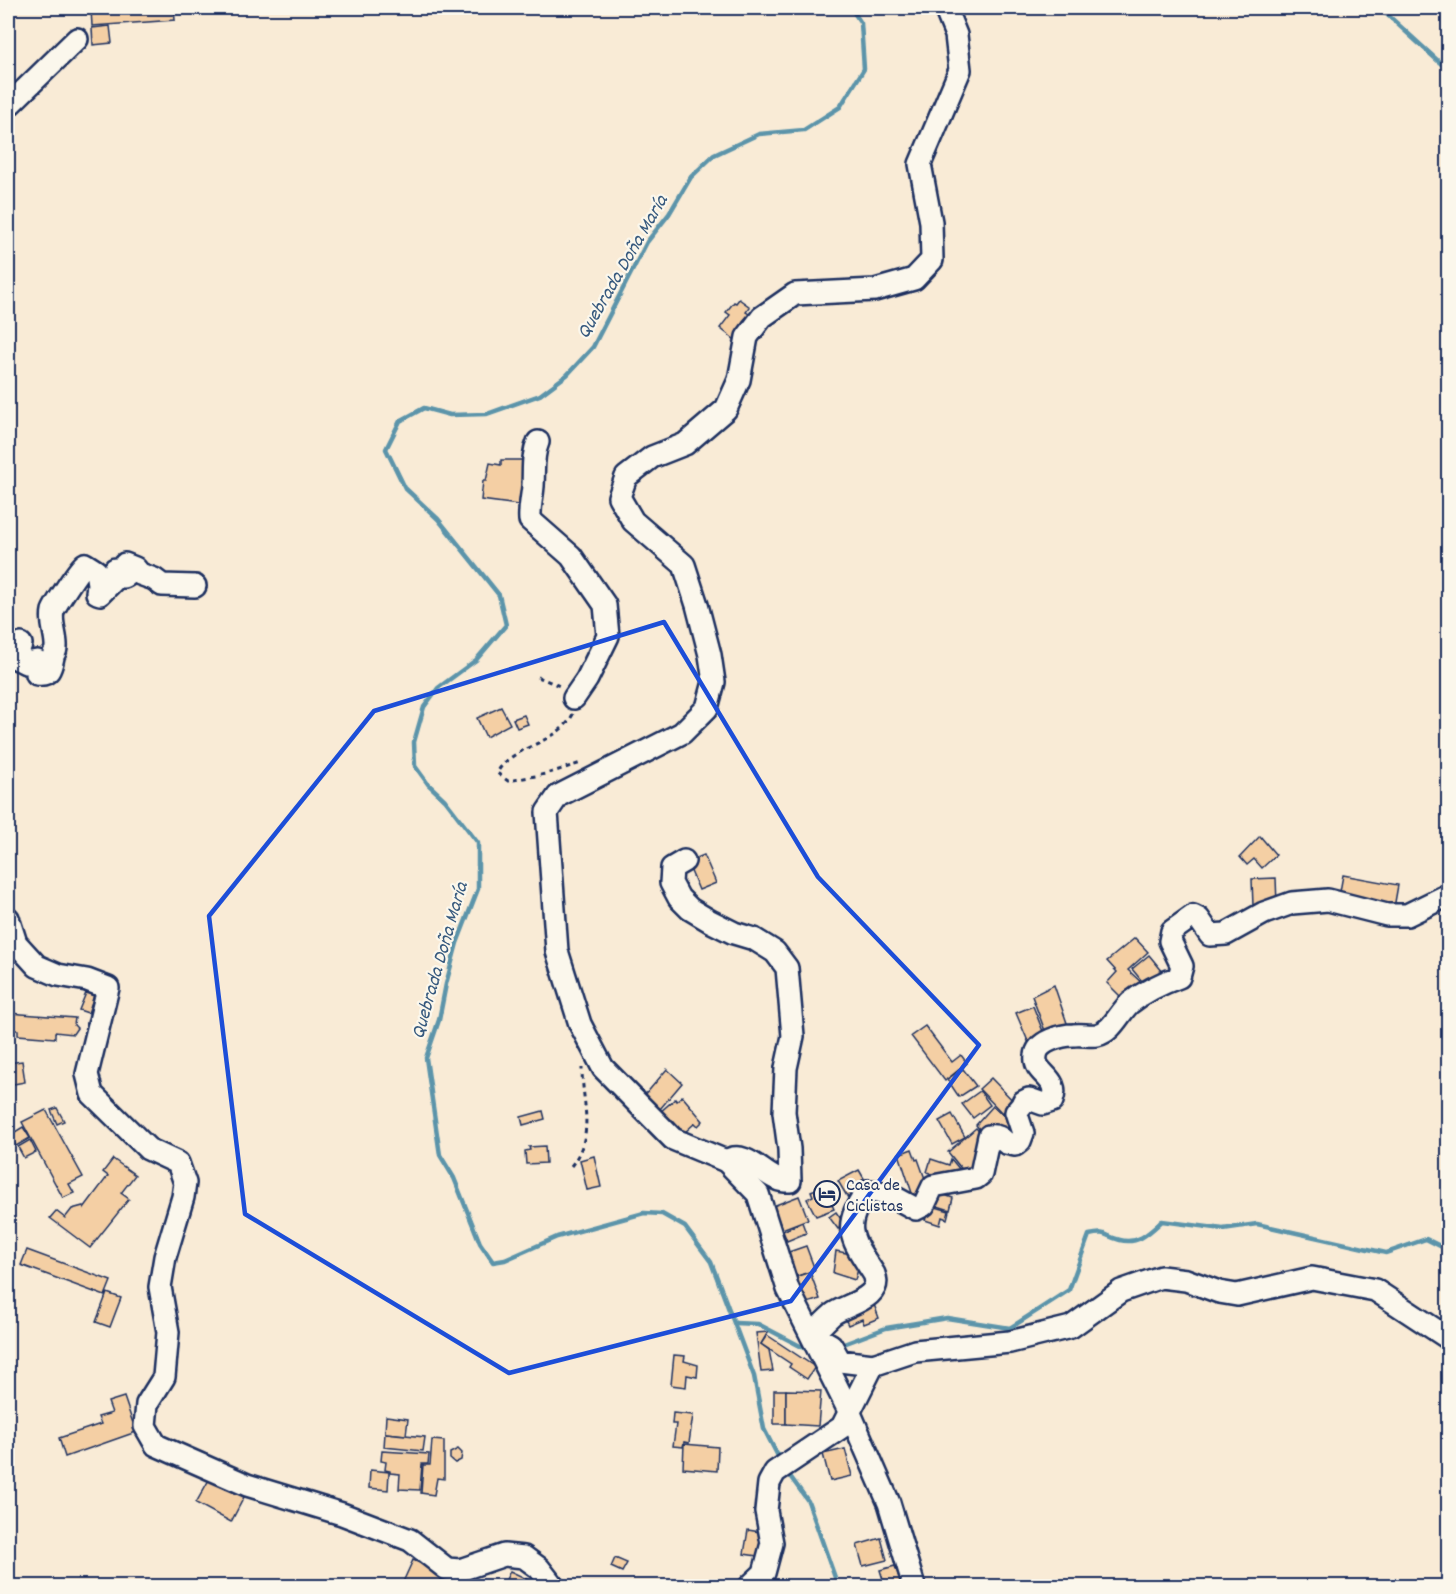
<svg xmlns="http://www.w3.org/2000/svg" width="1456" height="1594" viewBox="0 0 1456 1594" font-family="Dekko,sans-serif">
	<rect width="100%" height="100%" fill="#f9ebd6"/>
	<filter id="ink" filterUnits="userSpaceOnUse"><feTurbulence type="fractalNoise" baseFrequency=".0167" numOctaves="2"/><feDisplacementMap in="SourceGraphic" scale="12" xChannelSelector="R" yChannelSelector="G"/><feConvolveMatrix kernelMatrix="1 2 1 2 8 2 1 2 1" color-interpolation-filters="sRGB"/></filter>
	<g filter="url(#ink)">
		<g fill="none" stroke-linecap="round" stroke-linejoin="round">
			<g stroke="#5b94aa" stroke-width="4.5">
				<polyline points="1380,8 1448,70"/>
				<polyline points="735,1323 758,1324 806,1349"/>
				<path d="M841,1345l45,-17 61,-10 63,10 59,-38 20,-55c19,-4 15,1 31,5 18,5 30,-8 42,-19l61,8 34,-5 129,29 40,-14 22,11"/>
				<polyline points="781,1462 764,1429 754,1376 711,1262 685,1227 662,1214 644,1213 557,1237 505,1260 493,1262 480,1243 454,1178 440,1155 426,1058 439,1020 446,984 457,943 478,889 478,843 445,800 428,784 415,766 414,742 424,707 438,688 476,660 506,625 499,595 438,519 405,488 386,449 400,421 424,408 450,415 487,414 540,395 567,375 593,347 647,242 669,214 691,177 714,155 759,134 804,130 840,107 864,69 861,23 851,8"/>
				<polyline points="787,1472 808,1501 838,1586"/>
			</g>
		</g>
		<g fill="#f4cfa4" stroke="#1b2f5e" stroke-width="1.5">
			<polygon points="120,8 174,8 175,20 92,26 91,9"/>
			<polygon points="110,26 112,43 93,45 92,28"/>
			<polygon points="739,299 750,307 746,312 749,314 743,321 747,324 735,340 720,328 730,315 726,312 734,302 736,303"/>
			<polygon points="501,460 527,460 526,506 481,500 483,481 486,481 490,463 501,465"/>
			<polygon points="501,707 510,724 486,737 477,718"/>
			<polygon points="524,715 528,724 517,728 513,719"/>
			<polygon points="1260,836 1276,855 1262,868 1254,859 1247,865 1240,857"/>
			<polygon points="704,855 716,883 699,890 687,862"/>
			<polygon points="1343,875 1398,885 1394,908 1339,897"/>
			<polygon points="1276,878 1277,905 1253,906 1252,879"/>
			<polygon points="1135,938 1148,952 1128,970 1144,985 1127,1003 1107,983 1117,972 1107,961"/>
			<polygon points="1149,955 1163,972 1146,986 1132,969"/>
			<polygon points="1054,985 1068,1026 1048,1039 1032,996"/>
			<polygon points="86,993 94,996 88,1013 79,1010"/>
			<polygon points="1033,1006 1046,1039 1030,1046 1016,1013"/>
			<polygon points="8,1013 75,1018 74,1025 77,1028 73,1034 55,1032 55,1038 18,1035 18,1030 8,1030"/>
			<polygon points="925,1026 952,1062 961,1055 967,1063 945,1081 911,1036"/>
			<polygon points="22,1061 25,1082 8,1085 8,1063"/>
			<polygon points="667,1069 682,1083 660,1109 645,1095"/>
			<polygon points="963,1069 976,1086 959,1097 947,1079"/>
			<polygon points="991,1078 1018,1106 1006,1117 979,1089"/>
			<polygon points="980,1091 990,1105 973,1118 962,1104"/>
			<polygon points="682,1096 703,1121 698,1126 695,1123 684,1133 672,1120 670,1123 659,1113 675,1099 676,1101"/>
			<polygon points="993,1106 1019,1129 1009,1141 985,1136 976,1125"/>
			<polygon points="57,1108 64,1121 57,1124 51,1110"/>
			<polygon points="46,1110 83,1177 69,1184 74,1193 63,1198 22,1122"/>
			<polygon points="543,1111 545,1119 523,1125 521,1117"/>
			<polygon points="952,1114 965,1137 952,1144 939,1121"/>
			<polygon points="23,1127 30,1138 16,1146 10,1135"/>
			<polygon points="976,1128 983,1135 977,1174 968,1177 948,1152"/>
			<polygon points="30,1140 36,1152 24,1158 18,1147"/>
			<polygon points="545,1146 546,1163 526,1164 525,1151 530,1150 529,1147"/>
			<polygon points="912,1149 916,1160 918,1159 929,1190 913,1196 899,1154"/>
			<polygon points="594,1156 601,1187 587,1190 580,1160"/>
			<polygon points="113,1159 135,1175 121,1193 129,1199 90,1248 50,1218 56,1211 65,1218 72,1209 83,1206 84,1208 108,1176 103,1172"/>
			<polygon points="931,1159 949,1165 951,1159 966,1177 950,1181 927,1172"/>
			<polygon points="859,1170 869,1187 848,1198 838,1181"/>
			<polygon points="824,1186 834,1209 816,1216 807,1199 813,1196 811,1191"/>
			<polygon points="932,1191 953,1198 950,1210 928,1203"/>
			<polygon points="799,1196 808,1219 782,1229 773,1206"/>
			<polygon points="929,1205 949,1211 947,1219 942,1217 940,1225 925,1220"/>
			<polygon points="836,1212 845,1225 838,1229 829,1217"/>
			<polygon points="802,1222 806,1233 787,1241 783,1231"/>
			<polygon points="806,1246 815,1270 792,1278 783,1254"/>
			<polygon points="27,1250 111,1281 105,1296 21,1265"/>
			<polygon points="836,1251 856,1255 860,1262 855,1280 833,1273"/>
			<polygon points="810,1272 820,1299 801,1305 792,1278"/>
			<polygon points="107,1293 121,1298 110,1327 96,1322"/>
			<polygon points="872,1299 879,1318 864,1324 862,1319 848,1325 842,1312"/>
			<polygon points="768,1332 761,1344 769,1350 773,1371 761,1372 756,1333"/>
			<polygon points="767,1335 815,1367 807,1379 789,1367 791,1364 761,1344"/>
			<polygon points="674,1355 685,1356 684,1361 698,1365 697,1377 687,1375 686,1387 671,1385"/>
			<rect x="774" y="1390" width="12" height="34"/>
			<polygon points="786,1390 821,1391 818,1426 786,1424"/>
			<polygon points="124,1397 136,1432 65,1457 59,1438 101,1424 98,1417 112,1413 108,1402"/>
			<polygon points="673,1413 693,1415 689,1443 684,1442 683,1447 673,1446 676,1424 672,1424"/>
			<polygon points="386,1416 408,1419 406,1435 385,1433"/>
			<polygon points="385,1433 425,1437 423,1451 384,1447"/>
			<polygon points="432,1440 444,1441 444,1479 437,1478 434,1495 421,1493 423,1465 430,1465"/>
			<polygon points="684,1444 718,1447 717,1471 683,1468"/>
			<polygon points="458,1449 462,1453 461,1460 455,1463 450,1459 450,1453"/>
			<polygon points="845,1449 852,1476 830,1481 823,1454"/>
			<polygon points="382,1451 429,1454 428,1464 422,1464 420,1490 399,1489 400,1474 390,1473 390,1471 385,1470 386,1462 381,1461"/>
			<polygon points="370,1470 389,1472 388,1490 369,1488"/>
			<polygon points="210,1478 244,1497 231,1522 196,1503"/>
			<polygon points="748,1530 766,1533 764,1557 744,1554"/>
			<polygon points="881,1538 887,1560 863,1566 857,1545"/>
			<polygon points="615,1558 627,1563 622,1572 611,1567"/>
			<polygon points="413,1560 451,1577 447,1586 413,1586 403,1582"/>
			<polygon points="895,1566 902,1586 885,1586 880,1570"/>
			<polygon points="510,1571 529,1580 526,1586 503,1586"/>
		</g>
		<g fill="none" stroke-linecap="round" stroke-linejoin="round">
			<defs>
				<g id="minor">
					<polyline points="8,106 77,39"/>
					<path d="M538,442c-6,14 -4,28 -5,44 -1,13 -4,21 -3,34l41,36 34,49 3,31 -21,43 -13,19"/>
					<path d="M8,648l13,-4 -5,14 10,5 11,-2 4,8 -4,5c13,2 14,-7 16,-17 1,-7 2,-1 3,-9 1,-12 -6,-25 -3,-37 3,-7 26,-43 32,-47l11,7 2,13 -1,9 3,1 13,-13 2,-12h3l6,8 2,-1 -1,-12 10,4 5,6 14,5 8,6 33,1"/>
					<path d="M684,861l-12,7 -1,15 8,15 11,11 20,12 24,12 20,6 21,13 12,16 6,68 -7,32 -2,44 5,37 1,32c-6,0 -10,0 -15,-3 -15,-7 -31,-28 -49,-17"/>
					<polyline points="8,918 16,943 37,966 58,975 87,980 108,988 87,1074 92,1094 148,1149 178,1163 185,1183 183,1197 165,1257 160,1287 168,1332 164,1377 147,1404 145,1426 156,1445 247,1485 342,1514 410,1540 447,1569 460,1570 504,1555 524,1557 539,1568 553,1586"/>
					<path d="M873,1365l-33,-4 -9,-16 -19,-11c7,-6 14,-14 21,-20 14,-10 51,-16 41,-40 -21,-33 -35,-47 -6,-83l10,1 14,4 24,13 8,-4 9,-19 43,-8 5,-4 8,-38c8,-1 12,1 17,7l9,2 5,-4 3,-8 -7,-21 6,-7 1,-3 6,-3 14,5 9,-3c9,-25 -19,-26 -16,-45 1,-15 26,-21 38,-21 7,-1 16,1 23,0 16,-4 22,-22 33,-32 15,-12 32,-20 49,-26l3,-11 -12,-25 2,-10 21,-15 6,3 11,16 16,-1 38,-21 28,-10 36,-3 59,15h20l41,-20"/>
					<polyline points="750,1586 764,1573 772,1543 766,1511 769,1483 775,1472 842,1427 873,1365 915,1351 1010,1342 1071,1327 1121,1291 1161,1277 1186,1280 1219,1292 1237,1295 1312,1278 1375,1290 1448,1338"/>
					<polyline points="914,1586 889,1503 849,1411 788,1289 758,1194 726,1161 673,1139 603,1068 580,1024 557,951 547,812 558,796 682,733 707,708 714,682 710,655 697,605 684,565 633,521 619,497 626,477 652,457 685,444 726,409 739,380 747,337 762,317 795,294 875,290 914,279 932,260 931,222 920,164 960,70 956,35 945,8"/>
				</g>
			</defs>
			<use href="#minor" stroke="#1b2f5e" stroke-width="26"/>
			<g stroke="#1b2f5e" stroke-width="3" stroke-dasharray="4.5 4.5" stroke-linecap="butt">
				<polyline points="538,677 562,687"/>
				<path d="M573,714c-15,31 -62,31 -76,59l11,8 38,-7 35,-11"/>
				<path d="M571,1166c25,-32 11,-62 11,-98"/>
			</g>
			<use href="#minor" stroke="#fbf7ec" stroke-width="21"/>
		</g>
	</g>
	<path fill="none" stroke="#1d4ed8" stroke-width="4.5" stroke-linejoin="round" d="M664,622l154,255 161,168 -188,256 -282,72 -264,-159 -36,-298 165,-205z"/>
	<defs>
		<symbol id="hotel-ring" viewBox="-11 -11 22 22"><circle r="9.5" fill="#fbf7ec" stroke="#1b2f5e" stroke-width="1.5"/><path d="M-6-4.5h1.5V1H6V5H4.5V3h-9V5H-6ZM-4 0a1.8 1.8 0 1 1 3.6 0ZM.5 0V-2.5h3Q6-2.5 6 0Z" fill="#1b2f5e"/></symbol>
	</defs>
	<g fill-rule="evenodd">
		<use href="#hotel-ring" x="812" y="1179" width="30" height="30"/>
	</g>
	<g text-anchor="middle" stroke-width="4.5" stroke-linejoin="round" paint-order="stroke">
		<g font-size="18" fill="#1b2f5e" stroke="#fbf7ec" text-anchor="start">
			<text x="846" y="1190">Casa de<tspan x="846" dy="21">Ciclistas</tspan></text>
		</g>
		<g font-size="20" font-style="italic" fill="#36597e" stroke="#fbf7ec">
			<text transform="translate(621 266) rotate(-60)" y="7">Quebrada Doña María</text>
			<text transform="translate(438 960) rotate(-74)" y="7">Quebrada Doña María</text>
		</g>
	</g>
	<rect width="1456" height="1594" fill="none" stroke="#fbf7ec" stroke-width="30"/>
	<rect x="15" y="15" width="1426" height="1564" fill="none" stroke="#1b2f5e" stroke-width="2" filter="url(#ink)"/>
</svg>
